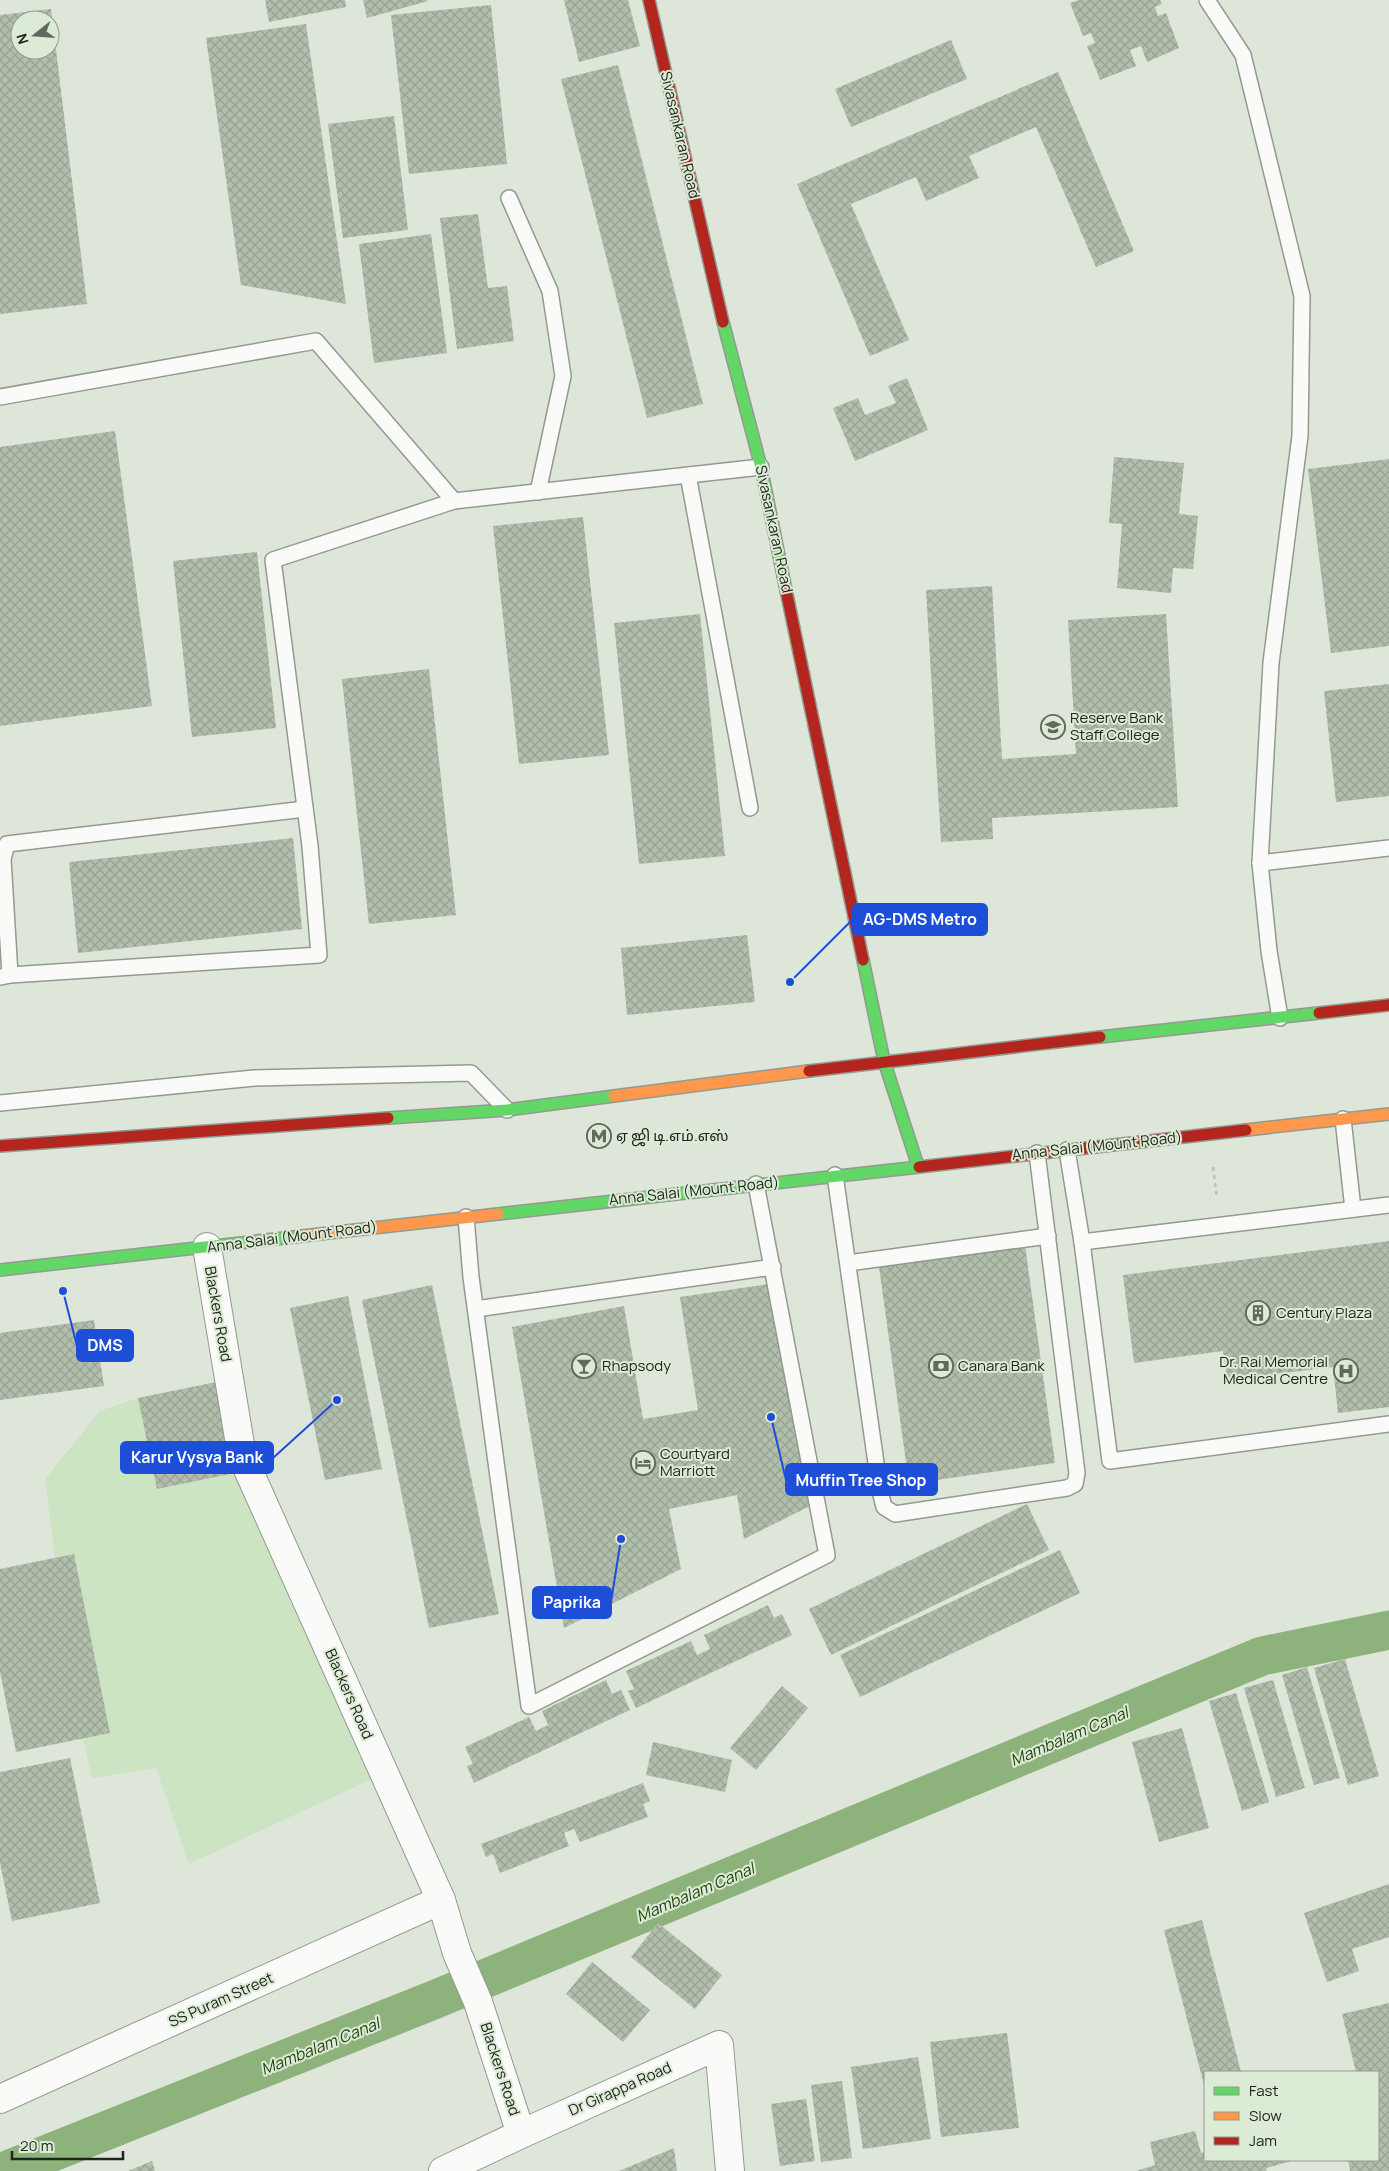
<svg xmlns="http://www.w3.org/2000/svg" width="1389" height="2171" viewBox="0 0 1389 2171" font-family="Manrope,'Noto Sans Tamil',sans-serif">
	<defs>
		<pattern id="building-cross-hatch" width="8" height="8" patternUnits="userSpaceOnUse" patternTransform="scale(1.25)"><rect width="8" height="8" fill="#b1beab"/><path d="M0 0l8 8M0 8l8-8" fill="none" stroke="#98a393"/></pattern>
	</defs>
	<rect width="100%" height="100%" fill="#dee6da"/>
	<polygon fill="#cce4c2" points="138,1398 157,1489 240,1472 374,1778 189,1864 156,1768 92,1778 83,1739 108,1722 74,1554 55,1558 45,1479 100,1411"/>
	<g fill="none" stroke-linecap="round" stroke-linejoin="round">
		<polyline stroke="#8eb27c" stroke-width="39" points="5,2171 436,1999 1262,1656 1389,1630"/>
	</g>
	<g fill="url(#building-cross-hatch)" fill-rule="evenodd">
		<polygon points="265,0 345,0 346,7 269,22"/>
		<polygon points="363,0 427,0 428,1 367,18"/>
		<polygon points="564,0 628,0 640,46 579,62"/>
		<polygon points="1079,0 1160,0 1162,4 1155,7 1158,16 1166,13 1179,48 1147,62 1141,46 1130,50 1136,66 1100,80 1087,46 1095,43 1091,33 1083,36 1070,3"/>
		<polygon points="491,5 507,164 409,174 391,15"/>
		<path d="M51,9l36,295 -87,10v-299zM20,20h30v30h-30z"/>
		<polygon points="306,24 346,304 241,285 206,38"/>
		<polygon points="951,40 967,79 851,127 835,89"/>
		<polygon points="618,65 703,404 647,418 561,79"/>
		<polygon points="1058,72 1134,251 1096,267 1036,127 969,156 979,178 926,201 916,177 851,204 909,340 870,356 797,184"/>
		<polygon points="394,116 408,230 343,238 328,124"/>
		<polygon points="478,214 488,288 507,286 514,341 457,349 440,218"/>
		<polygon points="431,234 447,353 374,363 359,244"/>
		<polygon points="907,378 928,430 855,461 833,408 858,398 865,415 896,403 888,386"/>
		<polygon points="115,431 152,706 0,726 0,447"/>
		<polygon points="1114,457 1184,463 1179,514 1198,516 1193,569 1173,568 1171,593 1117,588 1122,524 1109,523"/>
		<polygon points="1389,459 1389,646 1331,653 1308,469"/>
		<polygon points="583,517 609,755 519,764 493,526"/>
		<polygon points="257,552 276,728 192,737 173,561"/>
		<polygon points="992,586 1002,759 1076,754 1068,620 1166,614 1178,807 992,818 993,839 941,842 926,590"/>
		<polygon points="700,614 725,856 639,864 614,623"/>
		<polygon points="429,669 456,915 369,924 342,679"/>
		<polygon points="1389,684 1389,796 1336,802 1324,691"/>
		<polygon points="293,838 302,929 78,953 69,862"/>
		<polygon points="747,935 755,1002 627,1015 621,948"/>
		<polygon points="1389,1241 1389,1407 1338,1413 1333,1367 1227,1380 1223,1351 1134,1363 1123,1275"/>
		<polygon points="1025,1245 1055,1463 909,1484 879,1267"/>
		<polygon points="782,1282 818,1502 744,1539 737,1495 669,1509 681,1569 564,1628 512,1327 624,1306 643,1419 698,1410 680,1297"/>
		<polygon points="432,1285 499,1614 429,1628 362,1300"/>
		<polygon points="348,1296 382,1469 325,1480 290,1308"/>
		<polygon points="94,1320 104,1386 0,1400 0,1333"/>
		<polygon points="221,1381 240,1472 157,1489 138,1398"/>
		<polygon points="1027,1504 1049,1550 831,1655 809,1609"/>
		<polygon points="1060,1550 1080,1593 860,1697 840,1655"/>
		<polygon points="74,1554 110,1733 16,1752 0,1672 0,1569"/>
		<polygon points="768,1605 774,1618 782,1614 792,1635 636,1708 628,1691 634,1689 626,1671 691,1641 697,1655 710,1649 704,1635"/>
		<polygon points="1345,1659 1379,1776 1348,1785 1314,1668"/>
		<polygon points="1307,1667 1340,1778 1314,1785 1282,1675"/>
		<polygon points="606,1680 612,1694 621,1690 630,1710 474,1783 467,1766 473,1764 465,1747 529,1717 536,1731 548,1725 542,1711"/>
		<polygon points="1273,1680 1305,1788 1276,1797 1244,1688"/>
		<polygon points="782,1686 808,1708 756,1770 730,1748"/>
		<polygon points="1236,1693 1269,1802 1242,1811 1209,1701"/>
		<polygon points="1182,1728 1209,1828 1159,1842 1132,1742"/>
		<polygon points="653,1742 732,1760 725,1792 646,1775"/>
		<polygon points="70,1758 100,1903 12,1921 0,1863 0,1772"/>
		<polygon points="643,1783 650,1801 643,1804 648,1817 580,1842 574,1829 564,1833 569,1846 500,1873 493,1854 486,1857 481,1844"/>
		<polygon points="1389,1884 1389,1937 1352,1949 1359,1971 1327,1982 1304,1913"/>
		<polygon points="1202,1920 1241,2072 1205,2072 1205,2089 1164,1930"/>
		<polygon points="658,1923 722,1975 695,2009 631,1957"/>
		<polygon points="592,1962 650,2010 623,2042 566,1994"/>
		<polygon points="1389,2003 1389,2171 1350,2171 1348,2160 1378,2160 1378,2072 1356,2072 1342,2014"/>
		<polygon points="1007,2033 1019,2128 941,2137 930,2042"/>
		<polygon points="918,2057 931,2139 863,2149 851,2067"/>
		<polygon points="842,2081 852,2158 821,2162 811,2085"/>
		<polygon points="806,2099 815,2161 780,2166 771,2104"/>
		<polygon points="1195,2131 1201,2153 1205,2152 1205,2160 1295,2160 1266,2168 1267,2171 1136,2171 1155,2165 1150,2142"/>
		<polygon points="674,2148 677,2171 619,2171"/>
		<polygon points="152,2161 155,2171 128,2171"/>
	</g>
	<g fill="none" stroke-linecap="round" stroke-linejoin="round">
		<defs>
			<g id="lane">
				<polyline points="1207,0 1243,55 1302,296 1300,436 1271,663 1260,863 1269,951 1280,1018"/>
				<polyline points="509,198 550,291 563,376 538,492"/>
				<polyline points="0,397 316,341 454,501"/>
				<polyline points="688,475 750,808"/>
				<polyline points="1260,863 1389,848"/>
				<polyline points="10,975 319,955 310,846 273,560 454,501 761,467"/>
				<polyline points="1,977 10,975 3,859 7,844 305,809"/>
				<polyline points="0,1103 254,1078 471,1073 507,1110"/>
				<polyline points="1343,1119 1353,1209"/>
				<polyline points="1067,1150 1082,1242 1110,1461 1389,1424"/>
				<polyline points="835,1175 880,1491 884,1507 895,1514 1067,1488 1075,1484 1077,1473 1037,1153"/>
				<polyline points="466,1217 471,1277 529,1706 827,1555 756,1184"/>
				<polyline points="1082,1242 1389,1205"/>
				<polyline points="848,1263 1048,1236"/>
				<polyline points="476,1309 773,1267"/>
			</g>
			<g id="street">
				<polyline points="207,1247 242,1456 441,1900 457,1953 478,2002 521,2134"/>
				<polyline points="0,2099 441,1900"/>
				<polyline points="443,2171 521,2134 719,2045 730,2171"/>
			</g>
			<g id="fast">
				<polyline points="723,322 761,467 786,590"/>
				<polyline points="863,960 884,1061 918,1166"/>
				<polyline points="1100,1037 1319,1013"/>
				<polyline points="388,1118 507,1110 614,1096"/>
				<polyline points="498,1214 919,1167"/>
				<polyline points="0,1270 302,1236"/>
			</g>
			<g id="slow">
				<polyline points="614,1096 809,1071"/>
				<polyline points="1246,1130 1389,1114"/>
				<polyline points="302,1236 498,1214"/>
			</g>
			<g id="jam">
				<polyline points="649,0 723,322"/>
				<polyline points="786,590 863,960"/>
				<polyline points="1319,1013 1389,1005"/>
				<polyline points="809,1071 1100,1037"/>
				<polyline points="0,1146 388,1118"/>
				<polyline points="919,1167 1246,1130"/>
			</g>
		</defs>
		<use href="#lane" stroke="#939a90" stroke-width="18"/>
		<use href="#street" stroke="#939a90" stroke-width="30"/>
		<use href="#fast" stroke="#939a90" stroke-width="14"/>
		<use href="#slow" stroke="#939a90" stroke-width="14"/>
		<use href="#jam" stroke="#939a90" stroke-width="14"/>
		<polyline stroke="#c2c4c0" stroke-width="3" stroke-dasharray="4 4" stroke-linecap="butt" points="1213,1167 1217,1198"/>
		<use href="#lane" stroke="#fafbf9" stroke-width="15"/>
		<use href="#street" stroke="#fafbf9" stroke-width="28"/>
		<use href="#fast" stroke="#63d668" stroke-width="11"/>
		<use href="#slow" stroke="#ff974d" stroke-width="11"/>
		<use href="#jam" stroke="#b3261e" stroke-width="11"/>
	</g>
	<defs>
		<symbol id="university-ring" viewBox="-11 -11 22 22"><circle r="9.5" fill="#dcebd5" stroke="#62695f" stroke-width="1.5"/><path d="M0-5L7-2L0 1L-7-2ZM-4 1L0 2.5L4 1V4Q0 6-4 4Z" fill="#62695f"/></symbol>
		<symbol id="metro-ring" viewBox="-11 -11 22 22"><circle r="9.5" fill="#dcebd5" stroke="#62695f" stroke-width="1.5"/><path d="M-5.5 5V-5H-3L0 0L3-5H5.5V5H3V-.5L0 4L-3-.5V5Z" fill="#62695f"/></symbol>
		<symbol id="building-ring" viewBox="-11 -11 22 22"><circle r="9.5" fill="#dcebd5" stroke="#62695f" stroke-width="1.5"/><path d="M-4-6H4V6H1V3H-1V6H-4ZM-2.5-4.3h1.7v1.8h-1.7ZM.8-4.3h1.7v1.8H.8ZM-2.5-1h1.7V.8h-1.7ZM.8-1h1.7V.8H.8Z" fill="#62695f"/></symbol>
		<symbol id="bar-ring" viewBox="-11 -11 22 22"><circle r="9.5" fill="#dcebd5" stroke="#62695f" stroke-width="1.5"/><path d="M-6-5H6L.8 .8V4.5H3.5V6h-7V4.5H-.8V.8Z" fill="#62695f"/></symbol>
		<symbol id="bank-ring" viewBox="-11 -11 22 22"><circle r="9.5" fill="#dcebd5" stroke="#62695f" stroke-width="1.5"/><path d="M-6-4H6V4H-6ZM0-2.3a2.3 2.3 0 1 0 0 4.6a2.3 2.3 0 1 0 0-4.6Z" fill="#62695f"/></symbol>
		<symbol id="hospital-ring" viewBox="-11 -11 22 22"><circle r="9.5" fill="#dcebd5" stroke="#62695f" stroke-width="1.5"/><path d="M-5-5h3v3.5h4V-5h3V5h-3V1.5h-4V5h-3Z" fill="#62695f"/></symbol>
		<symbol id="hotel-ring" viewBox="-11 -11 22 22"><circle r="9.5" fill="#dcebd5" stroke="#62695f" stroke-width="1.5"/><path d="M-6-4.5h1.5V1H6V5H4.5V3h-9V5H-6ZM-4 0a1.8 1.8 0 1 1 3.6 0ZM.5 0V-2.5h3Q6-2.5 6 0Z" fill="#62695f"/></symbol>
	</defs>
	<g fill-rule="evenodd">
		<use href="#university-ring" x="1039" y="713" width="28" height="28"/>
		<use href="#metro-ring" x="585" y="1122" width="28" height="28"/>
		<use href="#building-ring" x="1244" y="1299" width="28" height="28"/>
		<use href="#bar-ring" x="570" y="1352" width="28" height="28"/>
		<use href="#bank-ring" x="927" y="1352" width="28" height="28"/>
		<use href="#hospital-ring" x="1332" y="1357" width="28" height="28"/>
		<use href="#hotel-ring" x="629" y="1449" width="28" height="28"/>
	</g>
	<g text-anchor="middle" stroke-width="4" stroke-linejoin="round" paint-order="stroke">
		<g font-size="15" fill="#20251d" stroke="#dcebd5">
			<text transform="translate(680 135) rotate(77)" y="5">Sivasankaran Road</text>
			<text transform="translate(774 529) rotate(78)" y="5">Sivasankaran Road</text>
			<text transform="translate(1097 1146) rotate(-6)" y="5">Anna Salai (Mount Road)</text>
			<text transform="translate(694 1191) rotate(-6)" y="5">Anna Salai (Mount Road)</text>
			<text transform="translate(292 1237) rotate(-7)" y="5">Anna Salai (Mount Road)</text>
			<text transform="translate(218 1314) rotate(80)" y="5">Blackers Road</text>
			<text transform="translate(349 1694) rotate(66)" y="5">Blackers Road</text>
			<text transform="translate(221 2000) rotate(-24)" y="5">SS Puram Street</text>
			<text transform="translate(500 2069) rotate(72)" y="5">Blackers Road</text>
			<text transform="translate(620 2089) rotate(-24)" y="5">Dr Girappa Road</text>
		</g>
		<g font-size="15" fill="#20251d" stroke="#dcebd5" text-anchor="start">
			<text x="1070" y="723">Reserve Bank<tspan x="1070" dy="17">Staff College</tspan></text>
			<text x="616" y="1141">ஏ ஜி டி.எம்.எஸ்</text>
			<text x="1276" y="1318">Century Plaza</text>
			<text x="1328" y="1367" text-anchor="end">Dr. Rai Memorial<tspan x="1328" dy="17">Medical Centre</tspan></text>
			<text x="602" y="1371">Rhapsody</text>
			<text x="958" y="1371">Canara Bank</text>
			<text x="660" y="1459">Courtyard<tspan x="660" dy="17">Marriott</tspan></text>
		</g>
		<g font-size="16" font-style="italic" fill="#22410e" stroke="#dcebd5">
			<text transform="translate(1069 1736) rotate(-23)" y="6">Mambalam Canal</text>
			<text transform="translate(695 1892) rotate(-23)" y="6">Mambalam Canal</text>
			<text transform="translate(320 2046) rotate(-22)" y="6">Mambalam Canal</text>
		</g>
	</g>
	<path fill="none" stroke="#1d4ed8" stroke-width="2" d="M790 982L853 919M63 1291L77 1346M337 1400L273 1458M771 1417L786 1480M621 1539L611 1602"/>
	<g fill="#1d4ed8" stroke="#dcebd5" stroke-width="2">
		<circle cx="790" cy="982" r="5"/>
		<circle cx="63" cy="1291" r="5"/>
		<circle cx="337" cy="1400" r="5"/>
		<circle cx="771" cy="1417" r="5"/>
		<circle cx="621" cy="1539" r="5"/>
	</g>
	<g fill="#1d4ed8" stroke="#1d4ed8" stroke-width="2">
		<rect x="853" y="904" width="134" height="31" rx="5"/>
		<rect x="77" y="1330" width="56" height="31" rx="5"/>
		<rect x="121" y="1442" width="152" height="31" rx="5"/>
		<rect x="786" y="1464" width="151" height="31" rx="5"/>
		<rect x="533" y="1587" width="78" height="31" rx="5"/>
	</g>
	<g font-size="16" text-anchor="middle" font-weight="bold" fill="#fff">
		<text x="920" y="925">AG-DMS Metro</text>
		<text x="105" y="1351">DMS</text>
		<text x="197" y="1463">Karur Vysya Bank</text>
		<text x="861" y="1486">Muffin Tree Shop</text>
		<text x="572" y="1608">Paprika</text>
	</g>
	<rect x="1204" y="2071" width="175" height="90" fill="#dcebd5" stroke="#919c8b"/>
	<rect x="1214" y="2087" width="25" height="8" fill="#63d668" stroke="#919c8b"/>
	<text x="1249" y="2096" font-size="15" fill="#20251d">Fast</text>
	<rect x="1214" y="2112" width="25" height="8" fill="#ff974d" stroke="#919c8b"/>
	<text x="1249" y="2121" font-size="15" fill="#20251d">Slow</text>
	<rect x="1214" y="2137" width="25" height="8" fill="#b3261e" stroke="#919c8b"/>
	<text x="1249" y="2146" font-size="15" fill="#20251d">Jam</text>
	<g transform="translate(35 35) rotate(253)"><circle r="24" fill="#dcebd5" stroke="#919c8b"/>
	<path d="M0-4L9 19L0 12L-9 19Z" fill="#62695f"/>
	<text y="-8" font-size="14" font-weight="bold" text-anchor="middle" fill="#20251d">N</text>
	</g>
	<path d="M12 2151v8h111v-8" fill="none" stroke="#20251d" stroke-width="2.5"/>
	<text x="20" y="2151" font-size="15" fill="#20251d" stroke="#dcebd5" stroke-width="4" paint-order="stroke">20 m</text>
</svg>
